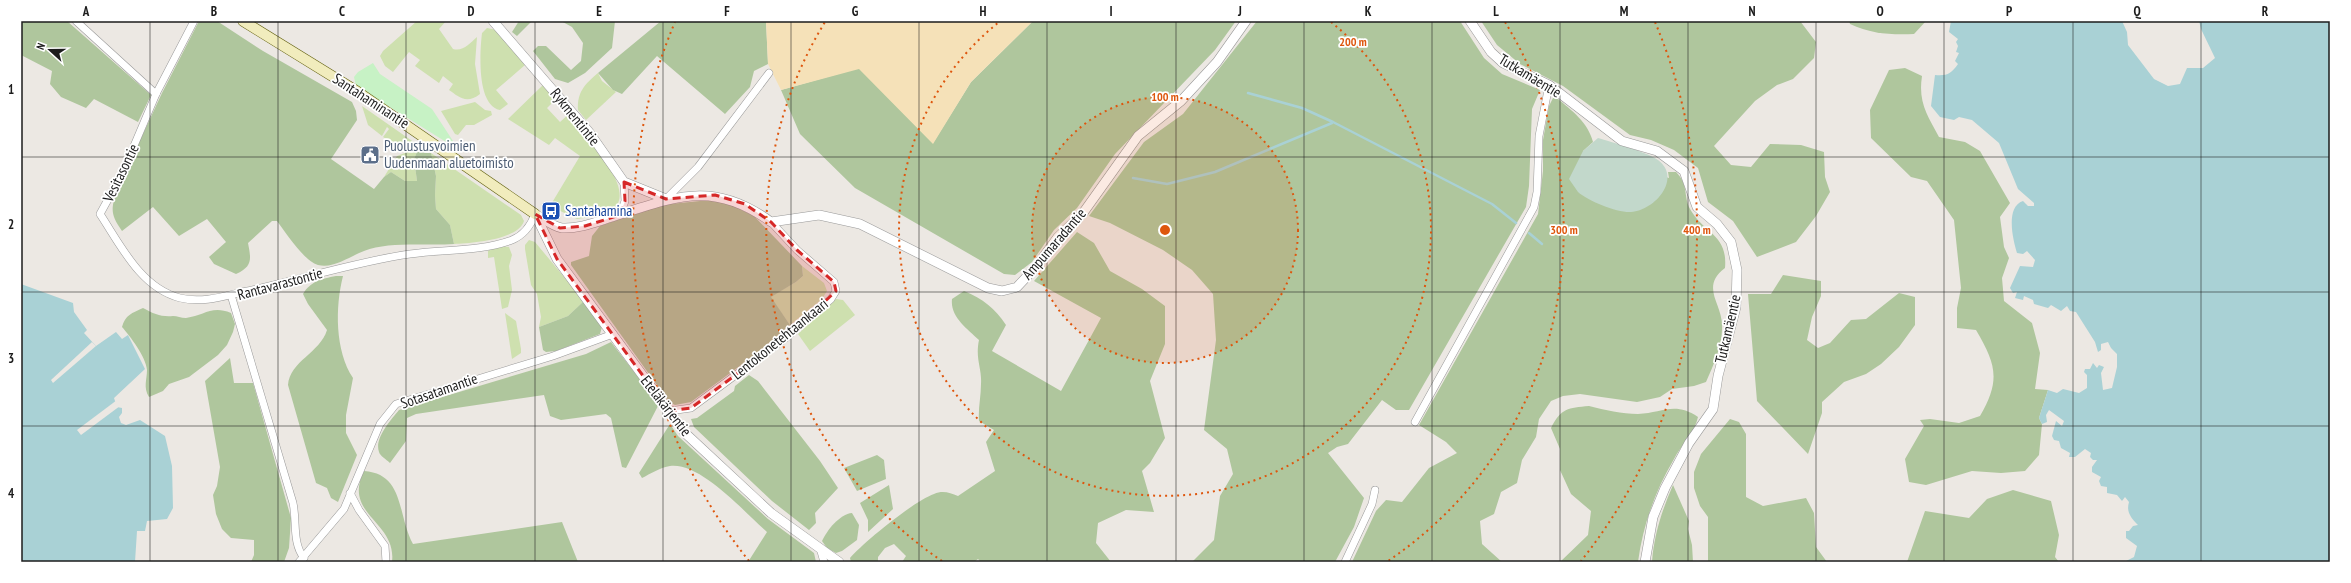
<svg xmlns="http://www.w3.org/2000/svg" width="2351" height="583" viewBox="0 0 2351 583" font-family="'PT Sans Narrow',sans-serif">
	<rect width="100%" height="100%" fill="#ece8e3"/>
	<g fill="#cee0af">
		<path d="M417,21h29l-7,8 14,20c10,3 17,-6 24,-12l-2,27 5,30c-14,11 -22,2 -31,-4l4,-6 -10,-8 -4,7 -24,-17 5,-6 -11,-8 -16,20 -8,-6 -5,-10 3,-5z"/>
		<path d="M487,28l10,2 28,35 -29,25 12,14 -8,6c-24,-5 -20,-60 -18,-77z"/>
		<path d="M598,73l4,8 14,11 -30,28 -8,-10c-1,-18 7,-26 20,-37z"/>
		<path d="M543,85l14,13 -10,10 13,14 10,-9c13,17 62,72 47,92 -9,11 -28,12 -40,14l-27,-13 30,-50 -25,-18 -6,7 -41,-26z"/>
		<polygon points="475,102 485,110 491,111 492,115 474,125 466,125 458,135 455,134 441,111"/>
		<polygon points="362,106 415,143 416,143 398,146 383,137 389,129 387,127 382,136 368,125"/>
		<polygon points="410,151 417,152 414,159 417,181 405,181 391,172 384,177 397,156"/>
		<path d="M431,153l90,62 3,6c-6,19 -52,22 -70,23l-4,-19 -14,-16 -1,-14 1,-19z"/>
		<polygon points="529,240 535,242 584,301 568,316 539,327 541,317 537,294 531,285 525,249 525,245"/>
		<polygon points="501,246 509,247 512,255 509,266 512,290 508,307 502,309 494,257 488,258 488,251 491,249"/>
		<polygon points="802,266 824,283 827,291 822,299 790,325 770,297 796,282 803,276"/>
		<polygon points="836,299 843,300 855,315 810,351 798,334"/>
		<polygon points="505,313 516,321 521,349 521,353 512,359"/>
	</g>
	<g fill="#afc69d">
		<polygon points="21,21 67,21 151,95 138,122 94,99 86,108 61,97 50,84 52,71 21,55"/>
		<path d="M199,21h18l46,30 89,51 4,9 1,9 -26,39 43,30 10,-12 7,-5 14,9h12l-3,-22 3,-7 14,1 5,23 -1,19 1,14 14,16 4,19c-28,2 -65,-3 -90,7 -14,5 -30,18 -46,14 -14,-4 -32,-32 -41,-44h-5l-24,22c3,16 5,23 -12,31l-22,-10 -5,-7 17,-15 -19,-23 -28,17 -26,-29 -31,24c-12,-17 -11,-22 -5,-41l45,-97z"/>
		<polygon points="519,21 532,21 517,36 512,32"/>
		<polygon points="561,21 615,21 612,48 585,73 568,83 555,79 533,51 538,46 546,46 571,70 581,61 583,43 572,27"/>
		<polygon points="661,21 766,21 768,64 754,71 750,87 725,114 657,56 622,94 613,90 598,73"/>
		<polygon points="1033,21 1236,21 1215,50 1115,154 1077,208 1054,230 1032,262 1015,275 1004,274 855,188 800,134 781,90 859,68 933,143 971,82"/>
		<polygon points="1257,21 1460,21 1484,58 1502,74 1540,90 1532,109 1529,186 1526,207 1409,410 1396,410 1382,400 1348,444 1337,447 1328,453 1364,498 1354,527 1335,562 1192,562 1214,540 1220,496 1233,474 1227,449 1204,430 1216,340 1213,294 1192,270 1163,250 1110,223 1089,216 1144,142 1183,114"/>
		<polygon points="1481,21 1800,21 1816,42 1814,58 1793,79 1777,85 1755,101 1714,146 1731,165 1751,167 1770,144 1801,145 1824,152 1825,177 1830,192 1816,216 1796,242 1757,257 1733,221 1708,202 1698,168 1674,150 1651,140 1630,135 1563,86 1520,64 1497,45"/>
		<path d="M1849,21h77l-12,13c-22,1 -43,0 -64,-10z"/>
		<path d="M1905,68l17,8c-4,26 5,39 17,61l26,5 15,9 30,52 -10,14 4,30 5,11 -7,20 2,23 28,22 8,30 -5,36 13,1 -9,28 3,6 -3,31 -14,16 -24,2 -29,-2 -46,14 -17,-3 -4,-23 19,-33 -4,-6 10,-1 29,4 21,-7c21,-36 16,-52 -4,-86l-19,-2v-20l4,-20 -7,-68 -27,-39 -16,-4 -40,-39 -1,-28 19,-40z"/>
		<path d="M1553,98h4c15,13 31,24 36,44l-10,9 86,27 -1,-6h8c13,13 7,23 14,37 14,25 38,25 35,59 -25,19 -3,35 -3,57 1,19 -8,39 -16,57l-12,4 -22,3 -12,8 -23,5 -57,-8 -17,2 -12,5 -12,18 -3,18 -14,23 -5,23 -16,9 -7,22 -14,7 2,23 20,18h-150l24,-51 10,-11 16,2 27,-34 28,-15 -11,-11 -27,-17 119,-211 5,-43v-31l6,-34z"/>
		<polygon points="710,200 733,205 755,217 802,266 803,276 796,282 771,297 790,325 760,351 691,402 675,405 669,402 571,265 571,262 589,256 592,236 600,226 660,205"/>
		<path d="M1077,232l17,11 16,28 32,18 23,17v38l-15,37 15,57 -15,25 -8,8 12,41 -28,-2 -28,13 -2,20 15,19h-130l-3,-3 -4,3h-72l4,-6 -12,-12 -9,4 -7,9v5h-27l-1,-4c14,-16 64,-57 84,-64 9,-4 16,-1 24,2l37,-25 -9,-29 8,-12 -15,-9c-1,-13 2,-24 2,-37 1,-16 -6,-25 -2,-44 -12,-12 -29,-23 -27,-41l12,-8c19,8 31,17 42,34l-14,26 69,40 40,-73 -67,-37z"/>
		<polygon points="1783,275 1821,281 1821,296 1812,317 1807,340 1818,348 1830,343 1851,320 1866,319 1899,293 1915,297 1915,325 1899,347 1881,364 1866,374 1844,382 1822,402 1822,413 1808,454 1757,401 1748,294 1771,294"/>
		<path d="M336,276h7c-8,31 -8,75 10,102l-7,37v18l11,22 -19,47 -7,-4 -4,-10 -11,-5 -28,-98c2,-24 32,-32 39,-55l-19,-26 -5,-10c8,-13 18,-15 33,-18z"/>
		<polygon points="584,301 602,327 600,334 556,351 546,352 543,350 539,327 568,316"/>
		<path d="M143,308c11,6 18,9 30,8 4,0 8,2 13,2 18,-2 25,-13 45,-5l4,11 -2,8 -6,13 -9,10 -29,22 -20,7 -6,7 -14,6c-6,-10 -2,-17 -2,-27 -1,-13 -17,-34 -25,-43 3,-12 10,-14 21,-19z"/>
		<path d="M611,342l48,62 -33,64 -4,-1 -11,-49 -5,-4 -45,6 -11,-4 -6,-21 -128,19 -9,4 -1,23 -16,22c-4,-4 -10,-7 -11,-11 -5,-14 12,-32 20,-42l187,-56z"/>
		<polygon points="230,358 234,383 253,383 291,518 289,548 284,562 251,562 254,555 254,540 231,538 222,529 216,514 213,495 217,486 220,467 205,381"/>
		<polygon points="749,375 758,381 820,461 838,488 815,513 816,523 809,530 772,501 694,427 691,419 697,418 734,391 735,386"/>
		<path d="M1589,406c16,4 33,8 49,8 24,-1 37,-13 60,3 -3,15 -17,28 -24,42 -19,32 -31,66 -36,103h-78l28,-27 3,-24 -20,-17 -11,-24v-21l-9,-21c10,-20 17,-20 38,-22z"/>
		<polygon points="1730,419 1739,422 1746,434 1746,497 1763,506 1806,498 1814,513 1816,547 1827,562 1708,562 1708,517 1700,506 1694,488 1694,472 1701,454"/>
		<path d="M670,424l8,12 90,83 46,34 2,9h-68l19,-30c-22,-19 -66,-70 -97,-66 -9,1 -20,8 -28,12l-3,-5z"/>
		<polygon points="877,455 884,460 886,479 857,491 844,468"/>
		<path d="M364,471c41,3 33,44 49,73l149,-22 16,40h-186c5,-41 -50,-47 -28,-91z"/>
		<polygon points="889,485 893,509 868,532 868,520 860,503"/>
		<path d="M1673,485l16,36 -1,8 4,16 1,17h-41c2,-27 10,-52 21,-77z"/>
		<polygon points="2013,490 2051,501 2059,535 2055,557 2059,562 1907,562 1925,511 1969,518 1987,499"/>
		<path d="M852,513l7,12 -2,15 -15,11 -6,2 -9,-5 -5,-7c5,-11 18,-27 30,-28z"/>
	</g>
	<path fill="#c2d8cb" d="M1598,138c13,4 49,14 60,22 24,18 -2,50 -27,52 -13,1 -43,-11 -53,-20 -3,-4 -6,-9 -9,-13l14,-28z"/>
	<polygon fill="#f5e1b8" points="766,21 1033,21 971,82 933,144 859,69 781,90 768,64"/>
	<polygon fill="#c7f2c5" points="373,63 380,74 432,109 453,141 451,145 356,86 354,77 358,72"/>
	<g fill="#a9d1d5">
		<path d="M1951,21h171l5,11 1,13 26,34 14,7 12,-2 7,-16h16l12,-10 -14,-29 -2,-8h131v541h-206l10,-5 3,-11 -11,-8v-7h3l4,-5 5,-1c-7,-7 -12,-13 -9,-23l-4,-5 -3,4 -5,-6 -10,-2v-6l-6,-1 -2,-5 2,-4 -9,-5v-5l5,-7h-4l-3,-3 1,-4 -6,-4 -10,8h-6l1,-4 -9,-5 -2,-7 -5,-1 -2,-4 4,-15 6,5 2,-5 -15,-11 -3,5 1,7 -5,2 -3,-6 9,-28 9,3 6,-4 16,4 8,-5v-13l-3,-3 1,-3h5l3,-6 4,5 2,-3 5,2 -3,6 2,17 9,-2 5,-21v-13l-6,-6 -3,-6 -7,2v6l-3,2 -3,-10 -19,-30 -6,-1 -3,-5 -6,5 -10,-6 -3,3 -14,-4 -1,-4 -9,-4 -1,4 -8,-2 2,-6 -4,1 -3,-5 10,-22 13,1 2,-7 -8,-9 -4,3 -6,-1c-4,-13 -12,-46 6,-52l5,5h6v-3l-16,-14 -19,-46 -27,-23 -13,-3 -5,3 -14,-3 -9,-11 4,-31c12,1 16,-1 23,-11l-3,-3 4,-8 -3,-1 2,-6 -2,-4 2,-3 -9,-7z"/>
		<polygon points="21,284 73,303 74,312 87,330 84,333 96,346 116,332 122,339 128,335 145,369 114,398 117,407 122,408 122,413 119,417 121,423 126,425 140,420 165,436 172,466 173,508 167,519 147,521 145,531 137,531 135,562 21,562"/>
	</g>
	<g fill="#ece8e3">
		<polygon points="92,342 96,346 53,383 51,380"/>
		<polygon points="117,400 120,406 81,435 77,430"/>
	</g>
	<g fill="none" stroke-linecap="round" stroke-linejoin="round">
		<g stroke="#a9d1d5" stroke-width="2.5">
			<polyline points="1248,93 1302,108 1333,122 1492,204 1516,223"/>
			<polyline points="1133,178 1167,184 1215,172 1332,123"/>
			<polyline points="1529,233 1542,244"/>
		</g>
		<defs>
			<g id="minor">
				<polyline points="76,21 156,94"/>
				<path d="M194,21l-38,73 -34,80 -22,40c21,32 41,74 80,84 21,5 41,-1 62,-6 56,-11 111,-30 168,-38 35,-5 69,-2 102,-14 12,-5 19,-15 23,-26"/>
				<polyline points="666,199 698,167 769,73"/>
				<polyline points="620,215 625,201 624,182"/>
				<path d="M231,295l62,208c4,18 -1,40 11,55"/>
				<polyline points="669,411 691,408 787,337 831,299 836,291 834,282 797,250 771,222"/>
				<polyline points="1415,422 1534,207 1537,192 1539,136 1549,85"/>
				<polyline points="350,493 359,510 385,546 386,562"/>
				<polyline points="820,548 824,562"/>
				<polyline points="299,562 344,509 380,424 396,404 553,356 613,334"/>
				<polyline points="1345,562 1372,504 1375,490"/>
			</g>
			<g id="tertiary">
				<polyline points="493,21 589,132 624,182 666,199"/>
				<polyline points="1470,21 1491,52 1503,63 1549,85 1622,141 1657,151 1684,171 1697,207 1717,224 1731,242 1737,270 1736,307 1718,376 1713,409 1689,443 1665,488 1653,517 1645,562"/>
				<path d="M535,214c7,4 19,13 27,14 17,1 34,-6 50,-11 63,-20 101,-38 159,5l48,-7 41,9 128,64 14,3 15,-4 19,-20 22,-30 25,-24 55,-77 43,-35 36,-39 29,-41"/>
				<polyline points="535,214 557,259 685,433 771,513 839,562"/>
			</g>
			<polyline id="secondary" points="243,21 358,92 535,214"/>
		</defs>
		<use href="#minor" stroke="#999" stroke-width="8"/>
		<use href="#tertiary" stroke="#999" stroke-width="10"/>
		<use href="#secondary" stroke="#646212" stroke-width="11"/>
		<use href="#minor" stroke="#fff" stroke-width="7"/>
		<use href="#tertiary" stroke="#fff" stroke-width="9"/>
		<use href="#secondary" stroke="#f1ecbd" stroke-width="10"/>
	</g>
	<path fill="#d62828" fill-opacity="0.2" stroke="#d62828" stroke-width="3" stroke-dasharray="8 5" stroke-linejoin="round" d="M624,182l42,17 49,-4 30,9 26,18 26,28 37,32 2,9 -49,46 -96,71 -22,3 -112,-152 -22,-45 25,14 25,-2 35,-11 5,-14z"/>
	<path fill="none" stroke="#1c1c1c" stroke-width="1" stroke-opacity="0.55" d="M150,21v541M278,21v541M406,21v541M535,21v541M663,21v541M791,21v541M919,21v541M1047,21v541M1176,21v541M1304,21v541M1432,21v541M1560,21v541M1688,21v541M1816,21v541M1944,21v541M2073,21v541M2201,21v541M21,157h2309M21,292h2309M21,426h2309"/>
	<circle cx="1165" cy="230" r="133" fill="#de560d" fill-opacity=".12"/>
	<g fill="none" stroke="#de560d" stroke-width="2" stroke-dasharray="2 4">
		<circle cx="1165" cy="230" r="133"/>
		<path d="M1331 22A266 266 0 1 1 999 22"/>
		<path d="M942 561A399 399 0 0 1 825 22M1505 22A399 399 0 0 1 1388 561"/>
		<path d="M749 561A532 532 0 0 1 675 22M1655 22A532 532 0 0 1 1581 561"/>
	</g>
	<defs>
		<symbol id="civic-square" viewBox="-11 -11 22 22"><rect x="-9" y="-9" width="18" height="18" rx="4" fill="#5c6f8a" stroke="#fff"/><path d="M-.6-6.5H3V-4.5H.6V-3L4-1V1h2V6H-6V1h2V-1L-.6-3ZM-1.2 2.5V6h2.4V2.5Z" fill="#fff"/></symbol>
		<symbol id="bus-square" viewBox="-11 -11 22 22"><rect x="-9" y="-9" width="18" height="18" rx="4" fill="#1a4fb4" stroke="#fff"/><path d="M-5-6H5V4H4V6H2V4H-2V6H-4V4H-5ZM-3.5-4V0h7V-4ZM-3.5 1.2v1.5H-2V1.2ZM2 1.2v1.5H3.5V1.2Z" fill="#fff"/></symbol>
	</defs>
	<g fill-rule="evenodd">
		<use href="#civic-square" x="359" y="144" width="22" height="22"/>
		<use href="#bus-square" x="540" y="200" width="22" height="22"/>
	</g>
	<g text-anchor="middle" stroke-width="3.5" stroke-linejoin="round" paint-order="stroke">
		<g font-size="15" fill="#1c1c1c" stroke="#fff">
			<text transform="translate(1530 76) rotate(31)" y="5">Tutkamäentie</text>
			<text transform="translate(371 101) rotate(33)" y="5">Santahaminantie</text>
			<text transform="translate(575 117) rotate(51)" y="5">Rykmentintie</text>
			<text transform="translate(121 173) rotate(-64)" y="5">Vesitasontie</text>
			<text transform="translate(1054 244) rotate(-49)" y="5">Ampumaradantie</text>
			<text transform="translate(280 284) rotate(-15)" y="5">Rantavarastontie</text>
			<text transform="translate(1728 329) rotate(-77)" y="5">Tutkamäentie</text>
			<text transform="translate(780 339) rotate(-39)" y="5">Lentokonetehtaankaari</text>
			<text transform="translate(439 391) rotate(-19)" y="5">Sotasatamantie</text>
			<text transform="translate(666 406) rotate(52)" y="5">Eteläkärjentie</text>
		</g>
		<g font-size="15" fill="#4e5e75" stroke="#fff" text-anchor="start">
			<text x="384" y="151">Puolustusvoimien<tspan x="384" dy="17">Uudenmaan aluetoimisto</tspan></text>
		</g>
		<g font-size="15" fill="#164399" stroke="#fff" text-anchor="start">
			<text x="565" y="216">Santahamina</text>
		</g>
	</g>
	<circle cx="1165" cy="230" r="6" fill="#de560d" stroke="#fff" stroke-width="2"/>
	<g font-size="12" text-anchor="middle" font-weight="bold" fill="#de560d" stroke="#fff" stroke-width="3.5" stroke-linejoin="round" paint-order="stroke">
		<text x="1353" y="46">200 m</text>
		<text x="1165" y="101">100 m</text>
		<text x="1564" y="234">300 m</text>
		<text x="1697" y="234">400 m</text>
	</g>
	<rect width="2351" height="583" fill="none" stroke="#ffffff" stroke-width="44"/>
	<g transform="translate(50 50) rotate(291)" stroke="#ffffff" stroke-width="3" paint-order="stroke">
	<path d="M0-3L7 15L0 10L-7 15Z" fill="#1c1c1c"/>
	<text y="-6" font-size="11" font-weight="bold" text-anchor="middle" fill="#1c1c1c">N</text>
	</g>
	<rect x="22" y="22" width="2307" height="539" fill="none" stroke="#1c1c1c" stroke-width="1.5"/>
	<g font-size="13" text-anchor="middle" font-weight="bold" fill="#1c1c1c">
		<text x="86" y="16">A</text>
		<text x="214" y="16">B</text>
		<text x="342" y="16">C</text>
		<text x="471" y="16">D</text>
		<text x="599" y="16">E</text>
		<text x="727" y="16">F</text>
		<text x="855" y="16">G</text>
		<text x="983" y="16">H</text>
		<text x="1111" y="16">I</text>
		<text x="1240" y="16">J</text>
		<text x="1368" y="16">K</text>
		<text x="1496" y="16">L</text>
		<text x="1624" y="16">M</text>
		<text x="1752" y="16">N</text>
		<text x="1880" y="16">O</text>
		<text x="2009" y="16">P</text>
		<text x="2137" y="16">Q</text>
		<text x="2265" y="16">R</text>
		<text x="11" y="94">1</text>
		<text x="11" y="229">2</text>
		<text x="11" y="363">3</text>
		<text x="11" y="498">4</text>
	</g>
</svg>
